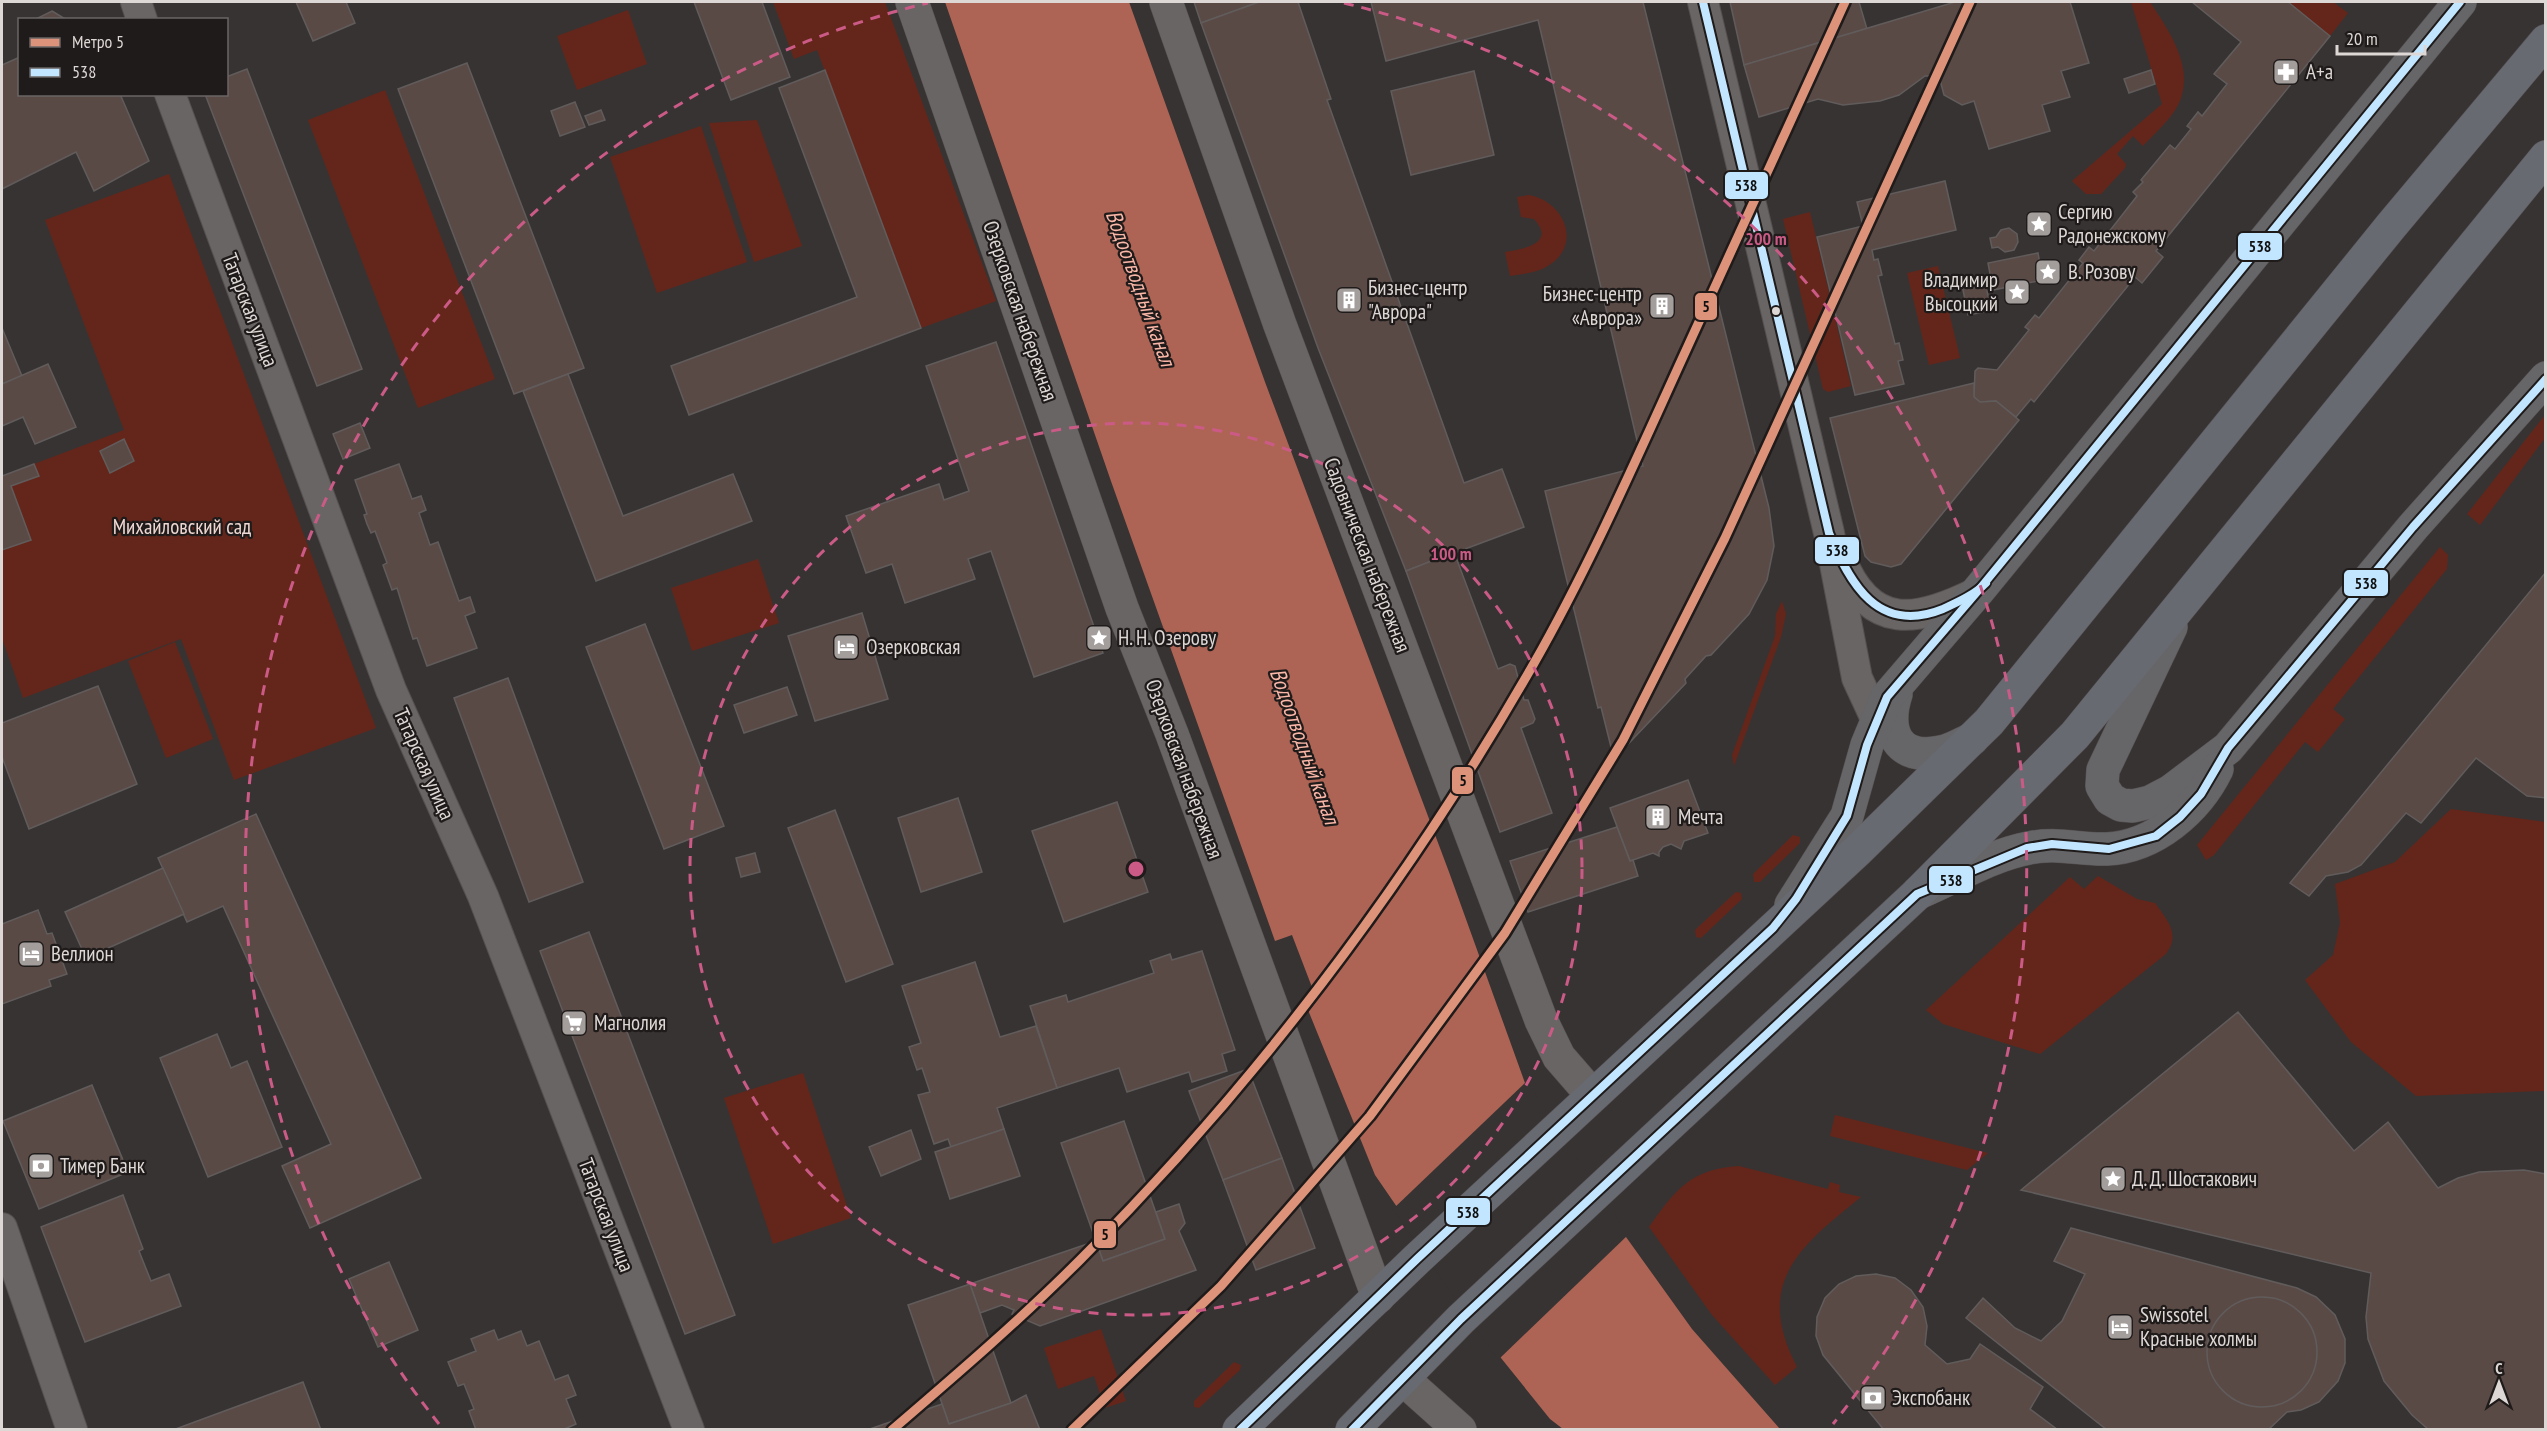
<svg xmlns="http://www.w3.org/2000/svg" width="2547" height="1431" viewBox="0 0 2547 1431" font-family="'PT Sans Narrow',sans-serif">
	<rect width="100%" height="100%" fill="#383333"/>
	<g fill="#64261a">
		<polygon points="773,2 885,2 996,301 921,328 817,50 794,59"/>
		<path d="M2131,2h19c17,26 43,62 31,96 -6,18 -25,34 -38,48l-10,-10 -16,18 9,10 -1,4 -24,26h-15l-14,-13 90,-77z"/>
		<polygon points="2288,2 2333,2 2348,13 2330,36"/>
		<polygon points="628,10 647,64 577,90 557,36"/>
		<polygon points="385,90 495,379 418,408 308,120"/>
		<polygon points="757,120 802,246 754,262 709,123"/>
		<polygon points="701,126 747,262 657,293 610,157"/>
		<polygon points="169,174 376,728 234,780 181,639 23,698 2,638 2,550 31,539 11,486 39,476 34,464 124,430 45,220"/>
		<path d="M1529,195c37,7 54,52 17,72 -10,6 -25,7 -36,9l-5,-24c17,-3 52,-8 29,-33l-13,-2 -4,-20z"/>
		<polygon points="1810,212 1851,386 1828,392 1823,389 1783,219"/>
		<polygon points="1938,266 1960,358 1929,365 1907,273"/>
		<polygon points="2545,415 2545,438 2480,525 2467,514"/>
		<polygon points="2440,547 2448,555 2447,569 2333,709 2345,719 2318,752 2305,742 2214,855 2206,860 2197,845"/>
		<polygon points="758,559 779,623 692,651 671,588"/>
		<polygon points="1782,601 1786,614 1781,637 1734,766 1732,755 1775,636 1776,614"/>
		<polygon points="175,642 213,739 166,758 128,661"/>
		<polygon points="2451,809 2545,822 2545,1091 2416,1096 2351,1042 2305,980 2333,955 2340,923 2335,884 2395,862"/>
		<polygon points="1793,835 1800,837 1800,843 1760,882 1754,882 1753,874"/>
		<path d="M2098,876l39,23 18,4c12,17 26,31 11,51l-126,100 -97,-30 -17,-14 144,-133 14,12z"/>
		<polygon points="1736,892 1741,893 1742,899 1701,938 1696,937 1695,930"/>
		<polygon points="803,1073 851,1218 773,1244 724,1098"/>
		<polygon points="1835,1115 1988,1153 1967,1170 1830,1136"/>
		<path d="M1739,1166l89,23 2,-7 10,3 -1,7 22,5c-61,49 -108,86 -64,170l-22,18 -63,-70 -63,-88c26,-37 42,-58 90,-61z"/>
		<polygon points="1101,1329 1126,1401 1105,1408 1094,1376 1058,1389 1044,1348"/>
		<polygon points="1234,1362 1241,1365 1240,1370 1199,1408 1194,1407 1194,1401"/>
	</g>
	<polygon fill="#ae6455" points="945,2 1129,2 1265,382 1449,872 1525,1083 1626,1237 1692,1329 1780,1429 1563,1429 1550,1419 1501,1358 1375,1175 1304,1000 1315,995 1292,935 1275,941 1112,484"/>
	<polygon fill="#383333" points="1527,1081 1628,1235 1498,1360 1393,1209"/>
	<g fill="#5a4a46" stroke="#615c5c" stroke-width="1.5">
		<polygon points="296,2 346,2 355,23 313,41"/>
		<polygon points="694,2 762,2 790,77 731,100"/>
		<polygon points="1194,2 1259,2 1201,23"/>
		<polygon points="1259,2 1298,2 1331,99 1327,100 1464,483 1502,469 1524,527 1406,571 1318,348 1201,23"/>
		<polygon points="1371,2 1643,2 1769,508 1774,546 1767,580 1749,614 1711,655 1706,656 1685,679 1686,683 1614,759 1601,707 1598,708 1545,491 1643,466 1538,20 1386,61"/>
		<polygon points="1730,2 1859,2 1867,29 1744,65"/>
		<polygon points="1955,2 2070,2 2089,63 2061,71 2070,97 2042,105 2050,131 1989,149 1974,101 1962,105 1944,95 1939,76 1925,76 1899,95 1880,101 1843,105 1818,99 1759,117 1744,65"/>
		<polygon points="2192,2 2288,2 2330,36 2156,251 2163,257 2142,283 2135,277 2034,402 2031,399 2016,417 1996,401 1980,402 1974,397 1975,371 1978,368 1997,370 2029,330 2025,327 2035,315 2039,318 2083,263 2079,260 2089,247 2094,251 2137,196 2133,192 2143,182 2141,180 2170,145 2175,149 2191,129 2187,126 2198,112 2202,116 2227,84 2214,74 2241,42"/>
		<polygon points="52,11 67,20 34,20"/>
		<polygon points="20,57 20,94 120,94 149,161 94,191 76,152 2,189 2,65"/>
		<polygon points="467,63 584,368 514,394 398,89"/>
		<polygon points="247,69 362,369 317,386 205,94 226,94 226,77"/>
		<polygon points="825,70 921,328 689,415 671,366 857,297 779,88"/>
		<polygon points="2151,70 2155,84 2129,93 2124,79"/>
		<polygon points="1474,71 1494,155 1411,175 1391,91"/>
		<polygon points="575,102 585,127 560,136 551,111"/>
		<polygon points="601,110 605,120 589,125 585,116"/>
		<polygon points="1945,181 1956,230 1872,250 1874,260 1878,259 1882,275 1878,276 1895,344 1899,343 1903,360 1898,361 1904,384 1855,395 1817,237 1863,226 1857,202"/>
		<polygon points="2009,228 2017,234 2018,242 2014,250 2005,252 1998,247 1992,248 1990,238 1996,237 2001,230"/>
		<polygon points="2038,253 2042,275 2037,276 2038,281 1993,290 1988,263"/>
		<polygon points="1985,280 1991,311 1968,315 1962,285"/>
		<polygon points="2,328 22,376 2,384"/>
		<polygon points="996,342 1103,653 1034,677 991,551 968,559 975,579 905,603 892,564 866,573 846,516 939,484 944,500 969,491 926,366"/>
		<polygon points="48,364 76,427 35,444 23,417 2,426 2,384"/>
		<polygon points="568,374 623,516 733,474 752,521 596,581 523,391"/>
		<polygon points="1974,383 1974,397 1980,402 1996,401 2019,420 1901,564 1891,567 1871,562 1865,556 1830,418"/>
		<polygon points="360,423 370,448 343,459 333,434"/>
		<polygon points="124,439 134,461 110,473 100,451"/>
		<polygon points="34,464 39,476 11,486 31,540 2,550 2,476"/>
		<polygon points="399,464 412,499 421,496 426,510 419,513 430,545 438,542 459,601 470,597 475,612 465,616 477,648 427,666 417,638 413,639 397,588 392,590 383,565 387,563 375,531 371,533 367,524 364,515 367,514 355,480"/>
		<polygon points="1454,552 1498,669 1510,664 1515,666 1524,700 1528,700 1535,719 1533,723 1521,728 1552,813 1500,832 1406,571"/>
		<polygon points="2546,572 2546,798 2527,796 2476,758 2421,823 2406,813 2361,865 2348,872 2326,876 2309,896 2290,883"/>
		<polygon points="862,613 888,699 815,721 788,636"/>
		<polygon points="645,624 724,826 664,849 586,647"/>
		<polygon points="508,678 583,882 529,902 454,698"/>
		<polygon points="98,686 137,784 29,829 2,757 2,723"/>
		<polygon points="787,687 797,715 744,733 734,705"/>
		<polygon points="1688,780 1708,833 1684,841 1681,849 1671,844 1663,847 1659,852 1659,856 1653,853 1630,861 1610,808"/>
		<polygon points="958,798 982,872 921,892 898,818"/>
		<polygon points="1117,802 1148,892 1064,922 1032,831"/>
		<polygon points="835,810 893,964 846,982 788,828"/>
		<polygon points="256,814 421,1178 310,1228 282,1166 331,1144 223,906 187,922 158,858"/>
		<polygon points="1617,827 1630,861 1633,860 1638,876 1528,912 1510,861"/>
		<polygon points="755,853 760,872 741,877 736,858"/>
		<polygon points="163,868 184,914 86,958 65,912"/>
		<polygon points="38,910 47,934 52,933 67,974 49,980 51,986 2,1004 2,924"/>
		<polygon points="589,932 735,1315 685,1334 540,951"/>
		<polygon points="1202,951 1235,1050 1222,1054 1227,1071 1192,1082 1189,1072 1127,1092 1119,1068 1057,1088 1030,1006 1066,995 1068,1002 1154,973 1150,961 1170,954 1172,960"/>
		<polygon points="975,962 1000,1037 1036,1026 1057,1088 997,1108 1004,1129 951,1147 948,1139 934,1144 918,1095 930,1092 922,1068 917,1070 909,1047 921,1043 902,986"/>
		<polygon points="2238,1012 2354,1151 2388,1122 2438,1188 2458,1178 2479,1172 2524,1170 2546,1174 2546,1430 2429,1430 2412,1415 2384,1381 2368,1339 2366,1317 2371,1273 2021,1190"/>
		<polygon points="217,1034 231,1068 247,1061 282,1147 208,1177 160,1058"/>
		<polygon points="1248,1069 1282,1158 1223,1180 1189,1091"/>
		<polygon points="92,1085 128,1172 39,1209 3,1121"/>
		<polygon points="1124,1121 1165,1239 1103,1261 1061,1143"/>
		<polygon points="1004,1129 1020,1176 950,1199 935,1152"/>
		<polygon points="911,1130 921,1159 881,1176 869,1147"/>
		<polygon points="1282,1158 1315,1248 1256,1270 1223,1180"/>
		<polygon points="123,1195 143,1249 139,1251 151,1281 169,1274 181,1306 85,1342 41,1227"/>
		<polygon points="1179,1204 1185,1223 1179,1231 1196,1270 1040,1326 1012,1314 1014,1310 1002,1305 980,1313 970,1284 1096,1241 1103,1261 1165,1239 1156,1212"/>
		<polygon points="2071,1228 2297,1288 2316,1297 2335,1315 2345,1339 2345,1363 2338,1381 2319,1402 2301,1410 2287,1412 2268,1430 2107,1430 1966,1318 1983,1298 2015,1328 2041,1341 2062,1321 2085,1274 2054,1261"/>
		<polygon points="389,1262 418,1330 378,1347 349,1279"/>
		<polygon points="1876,1274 1895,1278 1911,1290 1923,1307 1927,1326 1925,1345 1947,1364 1970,1359 1980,1344 2043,1387 2030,1409 2058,1430 1884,1430 1823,1355 1816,1336 1817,1317 1825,1298 1839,1284 1856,1276"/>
		<polygon points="970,1284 1011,1403 949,1424 908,1305"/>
		<circle cx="2262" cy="1352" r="55"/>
		<polygon points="494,1330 498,1340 521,1331 527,1346 539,1341 555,1380 568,1375 576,1395 566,1399 576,1424 562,1430 476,1430 469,1411 474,1409 464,1384 458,1386 448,1362 476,1351 471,1339"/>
		<polygon points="303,1382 321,1430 173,1430"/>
		<polygon points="1026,1395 1040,1430 867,1430 942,1404 949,1424 1011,1403"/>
	</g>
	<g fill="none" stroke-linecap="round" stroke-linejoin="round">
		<defs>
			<g id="minor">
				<polyline points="136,2 142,20"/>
				<polyline points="1703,2 1829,533 1857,678 1876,719"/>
				<polyline points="170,94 391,690 483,896 689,1430"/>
				<path d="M1841,560c30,72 76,62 135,33"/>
				<polyline points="2,1228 72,1430"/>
			</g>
			<g id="tertiary">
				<polyline points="912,2 1122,608 1172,734 1378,1297"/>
				<polyline points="1166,2 1280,325 1541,1020 1559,1057 1592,1095"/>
				<polyline points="1403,1379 1460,1430"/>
			</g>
			<g id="secondary">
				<polyline points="2171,627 2103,770 2102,786 2110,799 2121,805 2133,806 2150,802 2171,791 2228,748 2413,527 2546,378"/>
				<path d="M1896,694c-12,37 1,67 45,58 11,-2 22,-9 31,-13"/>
				<path d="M1918,893c36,-15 73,-38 111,-45 27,-6 51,2 78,1 47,-2 90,-39 110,-80"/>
				<polyline points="1791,905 1847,816 1867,745 1887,697 1978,591 2460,2"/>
			</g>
			<g id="primary">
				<polyline points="1239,1430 1417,1259 1856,852 1989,722 2391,226 2546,41"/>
				<polyline points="1352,1430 1461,1319 1917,894 2075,735 2546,157"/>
			</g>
		</defs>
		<use href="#minor" stroke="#555050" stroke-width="32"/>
		<use href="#tertiary" stroke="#555050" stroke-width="34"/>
		<use href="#secondary" stroke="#555050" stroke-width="34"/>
		<use href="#primary" stroke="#555050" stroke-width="34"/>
		<use href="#minor" stroke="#686564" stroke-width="30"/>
		<use href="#tertiary" stroke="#686564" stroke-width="33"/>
		<use href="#secondary" stroke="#666568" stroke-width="33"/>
		<use href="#primary" stroke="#686a72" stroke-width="33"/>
		<defs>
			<g id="bus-1">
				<path d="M1703,2l126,531c21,51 49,102 114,76 15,-7 31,-14 43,-26"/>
				<polyline points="1240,1430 1417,1259 1773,928 1796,899 1847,816 1867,745 1887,697 1978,591 2460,2"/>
				<polyline points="1352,1430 1461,1319 1917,894 2027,848 2052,844 2109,849 2156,836 2180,817 2201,794 2228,748 2413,527 2546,379"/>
			</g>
		</defs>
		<use href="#bus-1" stroke="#1f1b1a" stroke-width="12"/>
		<use href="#bus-1" stroke="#c2e6ff" stroke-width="8"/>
		<defs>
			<g id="metro-1">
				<path d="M892,1430c64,-55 128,-110 188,-170 177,-177 328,-377 453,-595 56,-98 102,-203 149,-306 54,-119 109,-238 163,-357"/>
				<polyline points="1072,1430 1221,1286 1370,1116 1505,933 1623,740 1725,538 1970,2"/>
			</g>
		</defs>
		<use href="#metro-1" stroke="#1f1b1a" stroke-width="14"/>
		<use href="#metro-1" stroke="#dd9379" stroke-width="9"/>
	</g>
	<g fill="none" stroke="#cb5b86" stroke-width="3" stroke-dasharray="10 8">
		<circle cx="1136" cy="869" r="446"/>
		<path d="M439 1424A891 891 0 0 1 928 3M1344 3A891 891 0 0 1 1833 1424"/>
	</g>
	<defs>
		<symbol id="pharmacy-square" viewBox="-11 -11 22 22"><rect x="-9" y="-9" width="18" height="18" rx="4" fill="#a39e9c" stroke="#1f1b1a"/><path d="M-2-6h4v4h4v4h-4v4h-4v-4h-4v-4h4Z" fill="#fff"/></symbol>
		<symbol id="sight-square" viewBox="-11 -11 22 22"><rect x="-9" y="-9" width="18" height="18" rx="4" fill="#a39e9c" stroke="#1f1b1a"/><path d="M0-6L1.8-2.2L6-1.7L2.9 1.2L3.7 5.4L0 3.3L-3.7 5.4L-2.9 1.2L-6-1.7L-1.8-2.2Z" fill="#fff"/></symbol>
		<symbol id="building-square" viewBox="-11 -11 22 22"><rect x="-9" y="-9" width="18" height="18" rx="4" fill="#a39e9c" stroke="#1f1b1a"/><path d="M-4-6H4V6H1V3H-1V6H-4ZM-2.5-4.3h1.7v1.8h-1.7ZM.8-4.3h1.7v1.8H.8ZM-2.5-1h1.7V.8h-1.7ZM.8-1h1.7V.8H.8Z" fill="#fff"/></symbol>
		<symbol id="hotel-square" viewBox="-11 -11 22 22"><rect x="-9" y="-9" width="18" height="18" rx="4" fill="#a39e9c" stroke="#1f1b1a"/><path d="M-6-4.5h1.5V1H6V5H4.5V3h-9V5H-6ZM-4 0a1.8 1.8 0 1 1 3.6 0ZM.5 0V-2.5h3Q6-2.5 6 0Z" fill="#fff"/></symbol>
		<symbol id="supermarket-square" viewBox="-11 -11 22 22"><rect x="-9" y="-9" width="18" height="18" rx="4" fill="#a39e9c" stroke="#1f1b1a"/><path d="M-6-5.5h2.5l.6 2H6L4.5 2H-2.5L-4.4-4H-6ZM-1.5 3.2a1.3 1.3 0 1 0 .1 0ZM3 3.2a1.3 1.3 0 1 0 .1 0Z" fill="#fff"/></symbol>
		<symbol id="bank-square" viewBox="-11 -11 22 22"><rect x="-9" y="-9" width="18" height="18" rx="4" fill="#a39e9c" stroke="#1f1b1a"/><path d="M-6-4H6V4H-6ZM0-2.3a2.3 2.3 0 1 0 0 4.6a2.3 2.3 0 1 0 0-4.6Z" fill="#fff"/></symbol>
	</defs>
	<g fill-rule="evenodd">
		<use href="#pharmacy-square" x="2271" y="57" width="30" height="30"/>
		<use href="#sight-square" x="2024" y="209" width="30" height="30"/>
		<use href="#sight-square" x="2033" y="257" width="30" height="30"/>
		<use href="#sight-square" x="2002" y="277" width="30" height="30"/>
		<use href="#building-square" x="1334" y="285" width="30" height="30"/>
		<use href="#building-square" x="1647" y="291" width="30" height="30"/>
		<use href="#sight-square" x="1084" y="623" width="30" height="30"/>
		<use href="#hotel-square" x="831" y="632" width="30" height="30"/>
		<use href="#building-square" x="1643" y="802" width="30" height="30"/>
		<use href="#hotel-square" x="16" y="939" width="30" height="30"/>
		<use href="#supermarket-square" x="559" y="1008" width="30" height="30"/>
		<use href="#bank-square" x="26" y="1151" width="30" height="30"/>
		<use href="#sight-square" x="2098" y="1164" width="30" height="30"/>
		<use href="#hotel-square" x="2105" y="1312" width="30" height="30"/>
		<use href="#bank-square" x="1858" y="1383" width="30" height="30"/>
	</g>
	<circle fill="#ddd7d5" stroke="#1f1b1a" stroke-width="2" cx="1776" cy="311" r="5"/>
	<g text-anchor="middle" stroke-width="4.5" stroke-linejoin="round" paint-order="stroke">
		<g font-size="21" fill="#ddd7d5" stroke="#1f1b1a" text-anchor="start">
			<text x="2306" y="79">А+а</text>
			<text x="2058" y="219">Сергию<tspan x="2058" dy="24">Радонежскому</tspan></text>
			<text x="2068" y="279">В. Розову</text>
			<text x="1998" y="287" text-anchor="end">Владимир<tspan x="1998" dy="24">Высоцкий</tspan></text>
			<text x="1368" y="295">Бизнес-центр<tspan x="1368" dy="24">"Аврора"</tspan></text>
			<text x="1642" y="301" text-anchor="end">Бизнес-центр<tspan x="1642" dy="24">«Аврора»</tspan></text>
			<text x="1118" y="645">Н. Н. Озерову</text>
			<text x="866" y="654">Озерковская</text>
			<text x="1678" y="824">Мечта</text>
			<text x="51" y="961">Веллион</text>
			<text x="594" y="1030">Магнолия</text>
			<text x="60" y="1173">Тимер Банк</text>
			<text x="2132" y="1186">Д. Д. Шостакович</text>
			<text x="2140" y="1322">Swissotel<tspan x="2140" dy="24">Красные холмы</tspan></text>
			<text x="1892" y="1405">Экспобанк</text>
		</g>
		<g font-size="21" fill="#ddd7d5" stroke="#1f1b1a">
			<text transform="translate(250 310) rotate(69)" y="7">Татарская улица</text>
			<text transform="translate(1020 311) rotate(71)" y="7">Озерковская набережная</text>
			<text transform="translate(1367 555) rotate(69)" y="7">Садовническая набережная</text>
			<text transform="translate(424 764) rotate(66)" y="7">Татарская улица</text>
			<text transform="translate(1184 769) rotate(70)" y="7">Озерковская набережная</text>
			<text transform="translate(606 1215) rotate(69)" y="7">Татарская улица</text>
		</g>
		<g font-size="21" fill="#efd7d2" stroke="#1f1b1a">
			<text x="182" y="534">Михайловский сад</text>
		</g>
		<g font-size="22" font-style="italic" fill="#fab6a7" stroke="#1f1b1a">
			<text transform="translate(1141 288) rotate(70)" y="8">Водоотводный канал</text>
			<text transform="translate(1305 746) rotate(70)" y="8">Водоотводный канал</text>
		</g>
	</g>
	<circle cx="1136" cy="869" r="9" fill="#cb5b86" stroke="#1f1b1a" stroke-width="3"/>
	<g font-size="18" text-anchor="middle" font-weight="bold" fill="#cb5b86" stroke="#1f1b1a" stroke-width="4.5" stroke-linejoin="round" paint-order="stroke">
		<text x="1766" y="245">200 m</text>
		<text x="1451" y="560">100 m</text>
	</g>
	<g stroke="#1f1b1a" stroke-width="2">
		<rect x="1724" y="171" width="45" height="29" rx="6" fill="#c2e6ff"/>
		<rect x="2237" y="232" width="46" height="29" rx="6" fill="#c2e6ff"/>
		<rect x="1694" y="292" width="24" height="29" rx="6" fill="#dd9379"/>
		<rect x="1814" y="536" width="46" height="29" rx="6" fill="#c2e6ff"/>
		<rect x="2343" y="569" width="46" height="28" rx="6" fill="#c2e6ff"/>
		<rect x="1451" y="766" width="23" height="29" rx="6" fill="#dd9379"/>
		<rect x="1928" y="865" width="46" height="29" rx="6" fill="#c2e6ff"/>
		<rect x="1445" y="1197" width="46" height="29" rx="6" fill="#c2e6ff"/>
		<rect x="1093" y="1220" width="24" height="29" rx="6" fill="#dd9379"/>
	</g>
	<g font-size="16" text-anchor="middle" font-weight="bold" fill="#111">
		<text x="1746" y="191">538</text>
		<text x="2260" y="252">538</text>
		<text x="1706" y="312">5</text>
		<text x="1837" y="556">538</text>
		<text x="2366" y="589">538</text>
		<text x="1463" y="786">5</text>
		<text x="1951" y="886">538</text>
		<text x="1468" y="1218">538</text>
		<text x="1105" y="1240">5</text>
	</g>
	<rect width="2547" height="1431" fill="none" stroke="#ddd7d5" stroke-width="6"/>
	<rect x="18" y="18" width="210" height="78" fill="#1f1b1a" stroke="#6b6665" stroke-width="1.5"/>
	<rect x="30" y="38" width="30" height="9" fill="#dd9379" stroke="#6b6665" stroke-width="1.5"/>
	<text x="72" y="48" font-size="18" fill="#ddd7d5">Метро 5</text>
	<rect x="30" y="68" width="30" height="9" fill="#c2e6ff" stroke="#6b6665" stroke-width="1.5"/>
	<text x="72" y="78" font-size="18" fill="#ddd7d5">538</text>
	<g transform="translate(2499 1383)" stroke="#1f1b1a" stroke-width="4.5" paint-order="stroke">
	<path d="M0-4.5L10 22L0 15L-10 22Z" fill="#ddd7d5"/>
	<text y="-9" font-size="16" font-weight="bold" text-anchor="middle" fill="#ddd7d5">С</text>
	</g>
	<path d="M2337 45v9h88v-9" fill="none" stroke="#ddd7d5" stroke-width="3"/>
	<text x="2346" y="45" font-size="18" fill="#ddd7d5" stroke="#1f1b1a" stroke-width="4.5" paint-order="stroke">20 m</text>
</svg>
